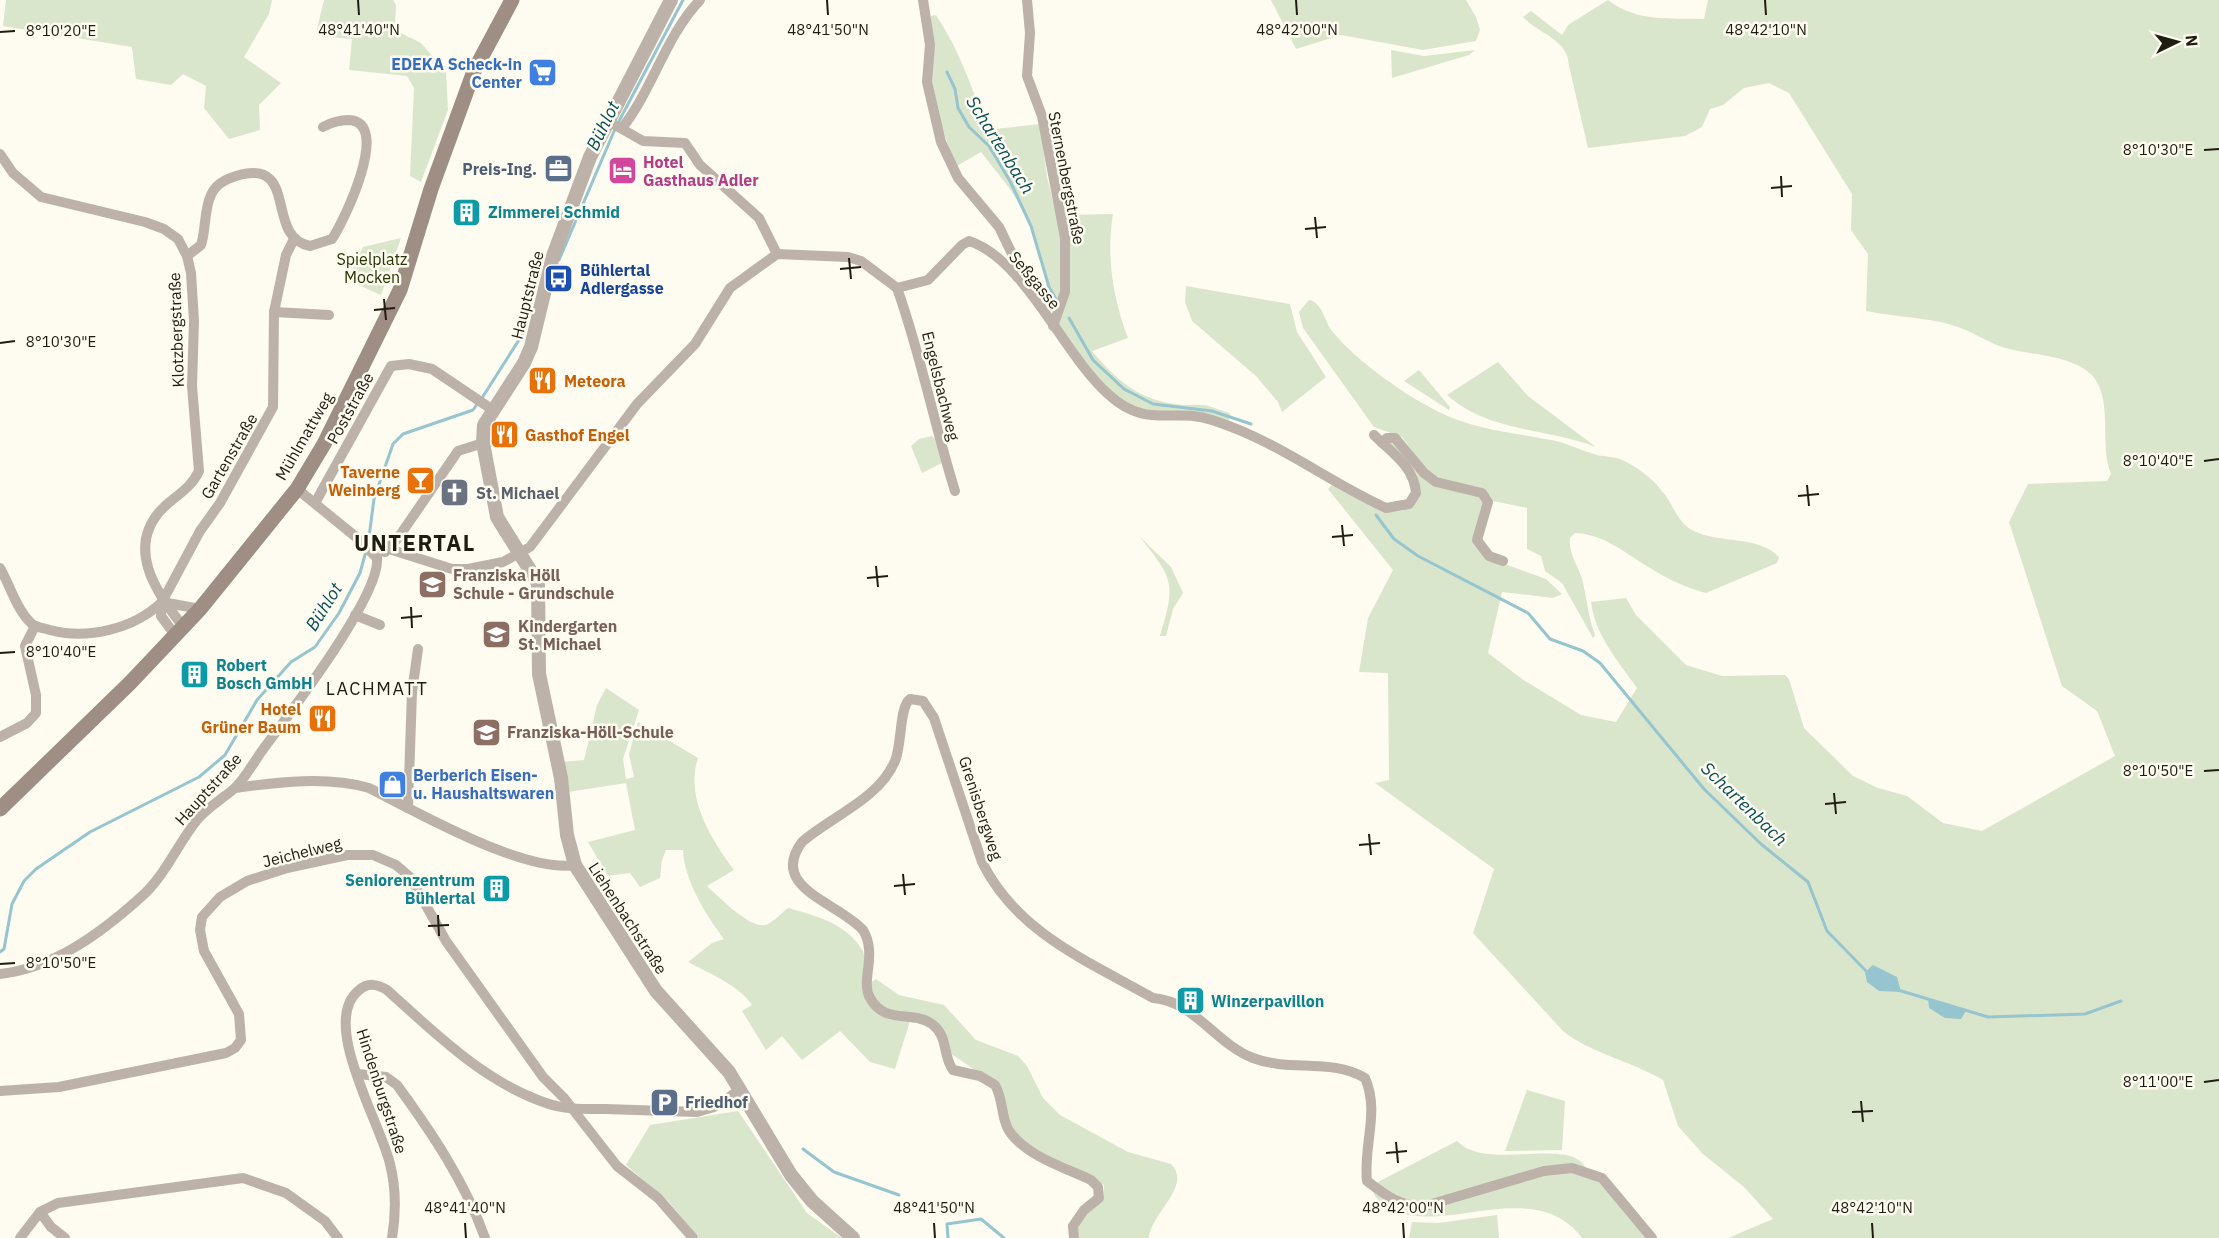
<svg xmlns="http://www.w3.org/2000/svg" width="2219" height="1238" viewBox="0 0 2219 1238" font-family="'IBM Plex Sans',sans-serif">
	<rect width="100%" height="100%" fill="#fefbf0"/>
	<g fill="#dae6cc">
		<polygon points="6,0 272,0 269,14 244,57 281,83 259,105 260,130 229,139 204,108 206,86 183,74 171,85 136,79 132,47 3,26"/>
		<polygon points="324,0 393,0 396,5 395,26 397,31 421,43 446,72 448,110 421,182 410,176 414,88 407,76 349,70 352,39 319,36 317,29"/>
		<polygon points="1271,0 1466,0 1476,17 1480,30 1476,41 1423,50 1341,35 1296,49"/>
		<path d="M1608,0c27,22 63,18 96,19l4,-19h511v1238h-491l45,-19 -29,-32 -41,-33 -25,-28 -15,-46c-32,-19 -71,-26 -100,-49l-90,-98 21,-64 -119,-86 14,-3 -1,-107 -29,-1 9,-54 25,-48 -65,-81 6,-6c15,7 45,27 60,28 8,1 16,-2 20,-9 15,-25 -7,-40 -24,-58l3,-2 31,34 50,17 11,9 -9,28 12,28 58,21 16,15 -9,4 -51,-6 -14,61 34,26 59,36 35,7 21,-34c-19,-27 -42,-53 -46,-86l35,-4 10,17 50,50 36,11 63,-1 4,4 15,49 49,48 25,12 29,8 36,27 39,8 133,-75 -18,-45 -35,-25 -53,-164 19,-38 79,-3 4,-7c-11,-28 0,-63 -13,-90 -14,-30 -69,-28 -96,-37 -17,-6 -32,-17 -50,-22 -27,-8 -58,-8 -86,-14l2,-57 -17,-24 1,-36 -63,-101 -20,-10 -25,5 -21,17 -13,4 -8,18 -17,9 -97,12 -19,-82c-1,-27 -29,-31 -46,-49l8,-6 31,24 6,-10z"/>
		<path d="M936,15c24,36 37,75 51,115l53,-6 7,53 15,63 -1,56 -11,3 -18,-74 -22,-36 -29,-37 -26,15 -23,-73 -2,-74 1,-4z"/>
		<polygon points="1391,50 1424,56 1475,50 1469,55 1392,78"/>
		<path d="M1113,214c-7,43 0,84 15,124l-36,13c23,28 46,48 83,53 10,2 19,0 28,1 9,1 18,6 27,8l-1,8 -94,-13 -17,-10 -14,-13 -26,-32 -19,-28 5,-110z"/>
		<polygon points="401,238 381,295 347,280 363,247"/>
		<polygon points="1186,286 1290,304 1297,332 1326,377 1282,412 1278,402 1256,376 1192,321 1185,302"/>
		<path d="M1309,300c13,2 16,22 23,31 25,31 74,65 109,82 37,18 79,20 119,29 11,3 22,9 34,12 8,3 18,2 26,5 19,8 34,21 46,37 8,12 14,29 28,35 26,13 64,4 85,26l-2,6 -71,30c-19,-5 -39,-14 -56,-25 -24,-14 -45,-34 -75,-35l-5,5c-2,15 8,27 12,41 5,19 6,37 13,56l-2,3 -31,-55 -17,-12 -4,-15 -14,-7v-41l-34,-7 -3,-6 -14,-8 -30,-5 -20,-12 -24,-33 -28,-10 -71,-99 -4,-16z"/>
		<path d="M1498,362l30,34 68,51c-50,-19 -108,-15 -149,-52z"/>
		<polygon points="1419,370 1450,407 1449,410 1404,381"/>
		<polygon points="932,436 935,439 942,463 922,473 911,446 919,439"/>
		<path d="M1139,536l32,31 12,26 -10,16 -7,27h-6c16,-52 14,-57 -21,-100z"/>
		<path d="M606,688l33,22 -16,49 3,20 8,-2 -5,-23 9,-32 60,36c-13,40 13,81 36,112l-27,16c11,10 43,43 58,39 8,-2 16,-12 23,-17 29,8 58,15 75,43l15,63 13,6 19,1 -15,48 -25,-7 -30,-31 -38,29 -20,-24 -16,14 -24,-39 10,-6c-13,-20 -44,-32 -64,-43l24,-19 12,-4c-18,-24 -40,-59 -41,-89h-17l-4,10 -2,18 -20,9 -10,-14 -22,3 -20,-34 47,-12 -9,-47 -58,9 -6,-30 22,-2 13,-55z"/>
		<path d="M876,979l23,16 45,10 32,35 42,16 9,10 16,32 17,17 68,37 43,12c22,22 -21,50 -22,74h-70l-2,-14 6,-10 21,-16v-13l-80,-42 -14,-18 -9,-37 -51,-35 -5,-19 -50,-20 -20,-14 -5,-17z"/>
		<polygon points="1527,1090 1565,1101 1562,1150 1505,1151"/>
		<polygon points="738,1111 807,1213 842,1238 699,1238 668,1201 626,1165 650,1125"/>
		<path d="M1457,1141c30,32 115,-7 130,29l-20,-5 -139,37 -18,1 -34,-20z"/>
		<path d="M1560,1170l36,9 54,59h-68c-48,-64 -139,0 -194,-30 -6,-5 -13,-9 -15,-17l35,18z"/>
		<polygon points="1497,1215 1499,1238 1409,1238 1412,1222 1438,1223"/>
	</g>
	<g fill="#96c5cf">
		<polygon points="1873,965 1897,977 1901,992 1879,991 1867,982 1865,972"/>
		<polygon points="1928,999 1966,1011 1961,1019 1945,1018 1929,1008"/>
	</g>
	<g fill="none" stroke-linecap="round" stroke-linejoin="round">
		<g stroke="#96c5cf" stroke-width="3">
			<polyline points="947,72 955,89 958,108 969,127 989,146 1010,181 1031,226 1049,287 1056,299"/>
			<polyline points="618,123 683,0"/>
			<polyline points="559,260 615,129"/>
			<polyline points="1069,318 1093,360 1124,389 1153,404 1212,411 1251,424"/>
			<polyline points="482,398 524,332 538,274"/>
			<polyline points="1376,515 1394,539 1418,556 1528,613 1550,639 1583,651 1600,663 1704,789 1761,844 1808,882 1827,931 1869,974"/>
			<polyline points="368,545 374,499 393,444 403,434 473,410 478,403"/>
			<polyline points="0,952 4,949 12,904 24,881 36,869 90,832 199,777 225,755 257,700 291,662 315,647 339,613 360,573 366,551"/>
			<polyline points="1898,990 1988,1017 2085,1014 2121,1001"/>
			<polyline points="803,1149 834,1172 899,1195"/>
			<polyline points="948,1238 947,1224 981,1219 1004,1238"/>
		</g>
		<g stroke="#bdb2aa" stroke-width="10">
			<polyline points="923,0 930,45 927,82 941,142 958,178 999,227 1018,266 1017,277"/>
			<polyline points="1027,0 1030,33 1027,76 1042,116 1065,238 1065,292 1053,326"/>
			<polyline points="608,121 643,141 685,143 700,165 759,218 777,254"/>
			<path d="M622,128c31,-39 43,-91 78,-128"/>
			<path d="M0,154l13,19 28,24 104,25 19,7 14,10 9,17 4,17 3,48 -2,65 7,85c-8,17 -22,24 -35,36 -40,39 -8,86 19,119"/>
			<path d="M187,256l14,-11c5,-15 3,-36 10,-50 4,-10 15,-16 25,-19 64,-20 28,62 74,70l22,-7c12,-18 60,-117 17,-119 -10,0 -17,2 -26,7"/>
			<path d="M897,288c24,67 37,136 58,203"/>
			<polyline points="274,312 329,315"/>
			<polyline points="1382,443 1387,438 1395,438 1424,473 1436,482 1482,493 1488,502 1477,540 1489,556 1503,561"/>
			<polyline points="297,489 356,537 377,558"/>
			<polyline points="315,503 391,366 409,364 432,369 493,410"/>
			<path d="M389,549l63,20h16l35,-7 27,-15 107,-143 58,-60 35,-56 47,-34 71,3 13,4 36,27 31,-8 34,-35 7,-4c56,18 94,113 139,153 39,36 65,13 104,26 66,21 113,60 174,88l23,-4 7,-11c-2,-27 -24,-40 -42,-58"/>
			<polyline points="385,552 398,538 458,451 483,443"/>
			<path d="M0,568c10,17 17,43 32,56 5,4 12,4 18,6 37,10 84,-1 112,-28l38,-71 20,-28 53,-96 1,-95 12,-57 8,-16"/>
			<polyline points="162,602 200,609"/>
			<polyline points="162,602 161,616 175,635"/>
			<polyline points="355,615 380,625"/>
			<polyline points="0,737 27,723 36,713 36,695 25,646 35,626"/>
			<path d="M235,788c44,-6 92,-12 134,0 48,24 154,85 206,77"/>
			<polyline points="408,808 412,692 418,649"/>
			<path d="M0,974c54,-6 101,-41 141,-77 24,-21 36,-52 56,-77 11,-13 25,-21 38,-32 11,-11 20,-28 29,-40 25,-34 117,-153 113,-190"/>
			<path d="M358,1074l28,3 11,8c35,48 68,97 88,153"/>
			<polyline points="0,1091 59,1087 226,1053 235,1048 241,1040 239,1014 204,951 200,930 202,917 220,897 247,881 287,868 347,855 373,855 396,865 410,877 446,941 543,1077 564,1098 617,1166 658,1198 693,1238"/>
			<polyline points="40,1212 51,1227 65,1238"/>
			<polyline points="20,1238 40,1212 58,1203 243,1178 286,1193 325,1221 338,1238"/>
			<path d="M392,1238c4,-24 4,-50 -2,-74 -9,-40 -70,-141 -32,-173 10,-9 19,-7 29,-1 48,43 97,92 159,113 19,7 40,6 59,6 31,1 61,2 92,3l17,-5 26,-17"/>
			<path d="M1074,1238l-1,-12 11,-16 15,-12 -1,-11 -7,-7c-25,-12 -68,-25 -83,-51 -7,-13 -5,-31 -13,-44l-15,-9 -27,-6c-11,-15 -4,-33 -21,-46 -20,-14 -47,1 -62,-26 -10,-18 8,-43 -7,-68 -25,-28 -95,-42 -61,-88 30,-26 77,-43 93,-81 7,-15 4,-54 15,-62l13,2 11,17 48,144c35,71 106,99 171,136 41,3 63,46 100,60 36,14 78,0 112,20 15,34 -2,67 2,103 18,14 34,26 58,25l119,-35 28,-3 30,10 50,60"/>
		</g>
		<polyline stroke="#bdb2aa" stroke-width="14" points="671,0 590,157 553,256 531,347 524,363 484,425 483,443 497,517 538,583 539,674 561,778 567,835 575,865 656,991 729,1072 791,1175 812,1201 853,1238"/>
		<polyline stroke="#9e8e83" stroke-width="15" points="0,809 130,683 200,609 297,489 324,444 400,290 431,189 474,71 512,0"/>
	</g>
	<path fill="none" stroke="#1f1c12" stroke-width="2" d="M358,0l1,15M827,0l1,15M1296,0l1,15M1765,0l1,15M0,32l15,-1M2204,150l15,-1M1781,176l1,21M1771,188l21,-2M1315,217l2,21M1305,229l21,-2M849,258l2,21M840,269l21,-2M384,299l2,21M374,310l21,-2M0,343l15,-2M2204,461l15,-2M1807,485l2,21M1798,496l21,-2M1342,525l2,21M1332,537l21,-2M876,566l2,21M867,578l21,-2M411,607l1,21M401,618l21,-2M0,653l15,-1M2204,771l15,-1M1834,793l2,21M1825,804l21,-2M1369,834l2,21M1359,845l21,-2M903,874l2,21M894,886l21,-2M438,915l1,21M428,926l21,-1M0,964l15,-1M2204,1082l15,-2M1861,1101l2,21M1852,1112l21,-1M1396,1142l2,21M1386,1153l21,-2M465,1223l1,15M934,1223l1,15M1403,1223l1,15M1872,1223l1,15"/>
	<defs>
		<symbol id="supermarket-square" viewBox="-11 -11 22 22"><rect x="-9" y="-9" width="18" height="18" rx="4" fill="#3f7fe0" stroke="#fefbf0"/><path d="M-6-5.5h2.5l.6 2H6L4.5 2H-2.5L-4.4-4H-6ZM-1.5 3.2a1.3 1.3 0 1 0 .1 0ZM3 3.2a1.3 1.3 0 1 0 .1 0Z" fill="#fff"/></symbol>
		<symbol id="office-square" viewBox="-11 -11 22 22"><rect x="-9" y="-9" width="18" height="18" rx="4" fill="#5c6f8a" stroke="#fefbf0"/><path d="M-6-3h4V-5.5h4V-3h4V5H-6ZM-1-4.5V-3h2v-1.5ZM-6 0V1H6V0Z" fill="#fff"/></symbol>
		<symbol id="hotel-square" viewBox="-11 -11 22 22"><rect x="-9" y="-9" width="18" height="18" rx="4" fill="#d1479c" stroke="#fefbf0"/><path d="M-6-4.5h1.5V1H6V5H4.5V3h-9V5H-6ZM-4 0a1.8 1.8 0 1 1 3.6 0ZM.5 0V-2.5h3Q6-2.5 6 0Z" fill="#fff"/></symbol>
		<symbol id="building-square" viewBox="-11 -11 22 22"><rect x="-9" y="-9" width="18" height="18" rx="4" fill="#0f9aa8" stroke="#fefbf0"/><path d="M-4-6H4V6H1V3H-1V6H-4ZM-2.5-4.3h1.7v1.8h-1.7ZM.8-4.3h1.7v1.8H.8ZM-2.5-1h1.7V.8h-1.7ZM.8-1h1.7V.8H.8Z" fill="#fff"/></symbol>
		<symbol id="bus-square" viewBox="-11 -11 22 22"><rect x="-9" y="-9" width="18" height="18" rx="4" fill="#1a4fb4" stroke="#fefbf0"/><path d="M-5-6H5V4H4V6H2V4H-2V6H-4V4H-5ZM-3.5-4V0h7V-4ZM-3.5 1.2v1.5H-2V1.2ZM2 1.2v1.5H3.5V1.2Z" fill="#fff"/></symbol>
		<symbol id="restaurant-square" viewBox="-11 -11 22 22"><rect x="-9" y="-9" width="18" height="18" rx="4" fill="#e8710a" stroke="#fefbf0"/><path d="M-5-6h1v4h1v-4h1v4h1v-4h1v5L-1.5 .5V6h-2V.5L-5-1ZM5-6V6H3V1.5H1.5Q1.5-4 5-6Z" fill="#fff"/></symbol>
		<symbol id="bar-square" viewBox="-11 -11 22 22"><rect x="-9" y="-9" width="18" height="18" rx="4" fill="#e8710a" stroke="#fefbf0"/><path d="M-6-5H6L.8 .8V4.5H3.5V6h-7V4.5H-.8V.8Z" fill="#fff"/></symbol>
		<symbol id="church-square" viewBox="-11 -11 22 22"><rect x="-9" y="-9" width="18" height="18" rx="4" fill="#6b7280" stroke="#fefbf0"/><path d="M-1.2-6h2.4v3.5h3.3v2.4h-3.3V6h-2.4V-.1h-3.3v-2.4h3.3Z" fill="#fff"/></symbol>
		<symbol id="school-square" viewBox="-11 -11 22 22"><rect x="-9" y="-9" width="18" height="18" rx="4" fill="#8d6e63" stroke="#fefbf0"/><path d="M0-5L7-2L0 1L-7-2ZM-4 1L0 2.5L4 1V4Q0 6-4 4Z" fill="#fff"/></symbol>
		<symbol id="shop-square" viewBox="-11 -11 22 22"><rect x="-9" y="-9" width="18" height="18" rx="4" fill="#3f7fe0" stroke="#fefbf0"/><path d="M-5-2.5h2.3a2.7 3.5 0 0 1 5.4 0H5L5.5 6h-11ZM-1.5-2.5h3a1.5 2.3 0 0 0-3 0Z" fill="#fff"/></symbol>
		<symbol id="parking-square" viewBox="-11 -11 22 22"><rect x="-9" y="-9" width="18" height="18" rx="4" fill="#5c6f8a" stroke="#fefbf0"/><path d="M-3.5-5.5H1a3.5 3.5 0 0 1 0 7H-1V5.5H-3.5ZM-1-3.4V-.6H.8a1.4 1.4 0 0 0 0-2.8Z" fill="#fff"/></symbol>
	</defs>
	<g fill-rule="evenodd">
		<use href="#supermarket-square" x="526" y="56" width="33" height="33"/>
		<use href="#office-square" x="542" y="152" width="33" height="33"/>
		<use href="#hotel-square" x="606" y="154" width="33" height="33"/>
		<use href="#building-square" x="450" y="196" width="33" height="33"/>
		<use href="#bus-square" x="542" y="262" width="33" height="33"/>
		<use href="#restaurant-square" x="526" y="364" width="33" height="33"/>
		<use href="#restaurant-square" x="488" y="418" width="33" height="33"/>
		<use href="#bar-square" x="404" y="464" width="33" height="33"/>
		<use href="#church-square" x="438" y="476" width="33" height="33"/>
		<use href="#school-square" x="416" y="568" width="33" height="33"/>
		<use href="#school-square" x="480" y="618" width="33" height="33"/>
		<use href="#building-square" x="178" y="658" width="33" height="33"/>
		<use href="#restaurant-square" x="306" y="702" width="33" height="33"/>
		<use href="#school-square" x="470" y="716" width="33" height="33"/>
		<use href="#shop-square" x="376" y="768" width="33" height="33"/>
		<use href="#building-square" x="480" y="872" width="33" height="33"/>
		<use href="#building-square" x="1174" y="984" width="33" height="33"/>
		<use href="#parking-square" x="648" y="1086" width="33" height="33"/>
	</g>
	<g text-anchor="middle" stroke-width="5" stroke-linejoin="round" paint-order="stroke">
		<g font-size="16" font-weight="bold" fill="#366cbe" stroke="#fefbf0" text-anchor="end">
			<text x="522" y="70">EDEKA Scheck-in<tspan x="522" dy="18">Center</tspan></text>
			<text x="413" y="781" text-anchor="start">Berberich Eisen-<tspan x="413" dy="18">u. Haushaltswaren</tspan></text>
		</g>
		<g font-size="16" font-weight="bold" fill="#b23c85" stroke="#fefbf0" text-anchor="start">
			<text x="643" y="168">Hotel<tspan x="643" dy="18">Gasthaus Adler</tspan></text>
		</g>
		<g font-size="16" font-weight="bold" fill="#4e5e75" stroke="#fefbf0" text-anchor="end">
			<text x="537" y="175">Preis-Ing.</text>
			<text x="685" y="1108" text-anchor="start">Friedhof</text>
		</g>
		<g font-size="16" fill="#1f1c12" stroke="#fefbf0">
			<text transform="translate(1067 178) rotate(79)" y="6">Sternenbergstraße</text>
			<text transform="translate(1035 280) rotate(50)" y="6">Seßgasse</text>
			<text transform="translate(527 295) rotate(-76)" y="6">Hauptstraße</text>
			<text transform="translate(176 330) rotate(-92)" y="6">Klotzbergstraße</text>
			<text transform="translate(941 386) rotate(76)" y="6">Engelsbachweg</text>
			<text transform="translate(350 408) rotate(-61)" y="6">Poststraße</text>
			<text transform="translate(304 436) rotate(-60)" y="6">Mühlmattweg</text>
			<text transform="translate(229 456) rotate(-60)" y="6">Gartenstraße</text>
			<text transform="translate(208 789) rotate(-48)" y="6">Hauptstraße</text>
			<text transform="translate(981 808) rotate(72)" y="6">Grenisbergweg</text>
			<text transform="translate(302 852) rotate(-14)" y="6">Jeichelweg</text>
			<text transform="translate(628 918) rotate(57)" y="6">Liehenbachstraße</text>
			<text transform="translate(382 1091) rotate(72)" y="6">Hindenburgstraße</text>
		</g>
		<g font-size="16" font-weight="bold" fill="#0d838f" stroke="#fefbf0" text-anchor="start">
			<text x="488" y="218">Zimmerei Schmid</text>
			<text x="216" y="671">Robert<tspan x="216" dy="18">Bosch GmbH</tspan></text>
			<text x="475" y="886" text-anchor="end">Seniorenzentrum<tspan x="475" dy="18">Bühlertal</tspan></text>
			<text x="1211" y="1007">Winzerpavillon</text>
		</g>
		<g font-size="16" fill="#243700" stroke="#fefbf0">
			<text x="372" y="265">Spielplatz<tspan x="372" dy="18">Mocken</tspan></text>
		</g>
		<g font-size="16" font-weight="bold" fill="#164399" stroke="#fefbf0" text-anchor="start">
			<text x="580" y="276">Bühlertal<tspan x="580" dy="18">Adlergasse</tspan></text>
		</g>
		<g font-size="16" font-weight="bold" fill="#c56008" stroke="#fefbf0" text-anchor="start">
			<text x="564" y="387">Meteora</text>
			<text x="525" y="441">Gasthof Engel</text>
			<text x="400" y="478" text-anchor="end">Taverne<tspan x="400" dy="18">Weinberg</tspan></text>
			<text x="301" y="715" text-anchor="end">Hotel<tspan x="301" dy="18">Grüner Baum</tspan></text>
		</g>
		<g font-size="16" font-weight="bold" fill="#5b616d" stroke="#fefbf0" text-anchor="start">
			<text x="476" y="499">St. Michael</text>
		</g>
		<g font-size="16" font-weight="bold" fill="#785e54" stroke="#fefbf0" text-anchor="start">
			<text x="453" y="581">Franziska Höll<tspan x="453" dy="18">Schule - Grundschule</tspan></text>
			<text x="518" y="632">Kindergarten<tspan x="518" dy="18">St. Michael</tspan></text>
			<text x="507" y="738">Franziska-Höll-Schule</text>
		</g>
		<g font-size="18" font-style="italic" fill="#064d58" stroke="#fefbf0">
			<text transform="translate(603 126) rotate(-64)" y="6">Bühlot</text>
			<text transform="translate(1000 145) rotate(58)" y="6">Schartenbach</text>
			<text transform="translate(324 607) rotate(-58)" y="6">Bühlot</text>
			<text transform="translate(1744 804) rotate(44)" y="6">Schartenbach</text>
		</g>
		<g font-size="18" letter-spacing="1.5" fill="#1f1c12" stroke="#fefbf0">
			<text x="377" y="695">LACHMATT</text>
		</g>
		<g font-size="22" font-weight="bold" letter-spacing="1.5" fill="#1f1c12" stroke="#fefbf0">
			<text x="415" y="551">UNTERTAL</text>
		</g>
	</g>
	<g font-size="15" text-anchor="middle" fill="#1f1c12" stroke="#fefbf0" stroke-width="5" stroke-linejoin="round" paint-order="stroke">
		<text x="359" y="35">48°41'40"N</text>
		<text x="828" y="35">48°41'50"N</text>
		<text x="1297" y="35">48°42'00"N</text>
		<text x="1766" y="35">48°42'10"N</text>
		<text x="61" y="36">8°10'20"E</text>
		<text x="2158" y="155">8°10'30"E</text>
		<text x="61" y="347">8°10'30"E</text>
		<text x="2158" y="466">8°10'40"E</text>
		<text x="61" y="657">8°10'40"E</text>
		<text x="2158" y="776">8°10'50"E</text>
		<text x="61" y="968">8°10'50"E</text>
		<text x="2158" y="1087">8°11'00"E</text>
		<text x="465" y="1213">48°41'40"N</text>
		<text x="934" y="1213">48°41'50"N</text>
		<text x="1403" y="1213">48°42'00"N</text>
		<text x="1872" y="1213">48°42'10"N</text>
	</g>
	<g transform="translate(2177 42) rotate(85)" stroke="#fefbf0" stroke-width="4.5" paint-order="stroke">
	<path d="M0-4.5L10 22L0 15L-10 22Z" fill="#1f1c12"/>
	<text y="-9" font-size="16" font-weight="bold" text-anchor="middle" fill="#1f1c12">N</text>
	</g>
</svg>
